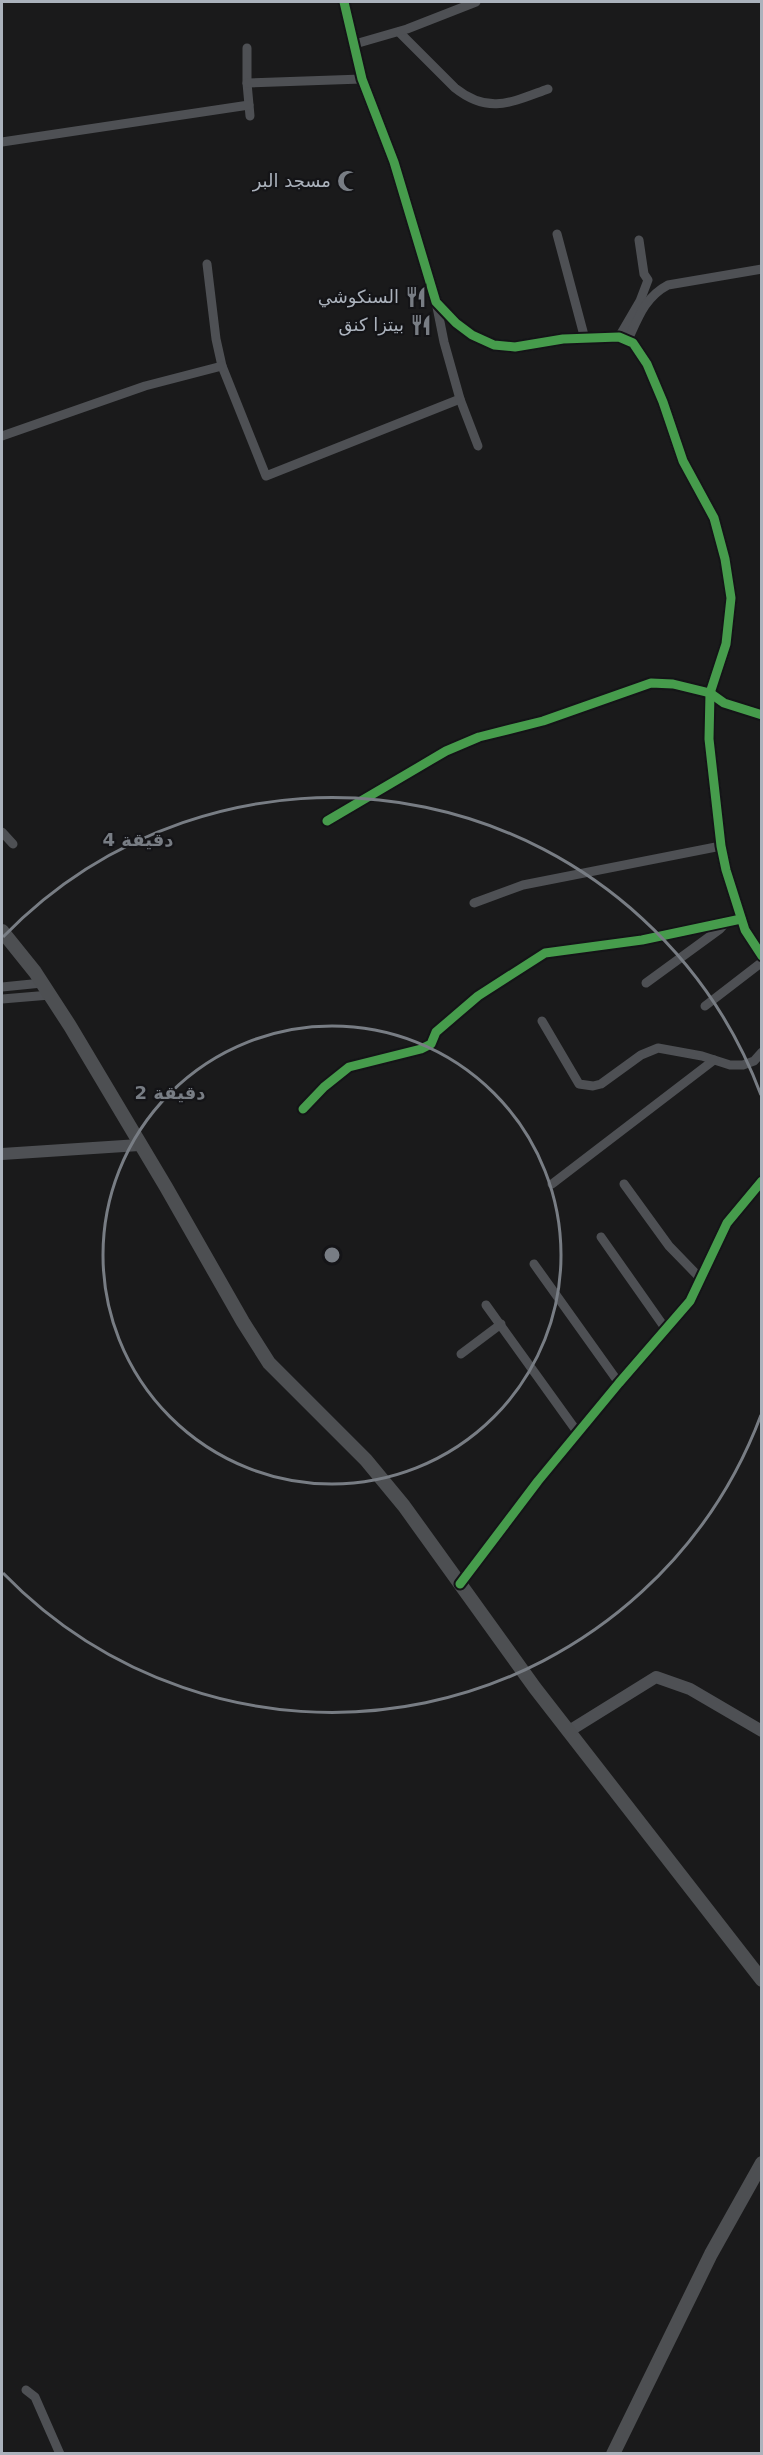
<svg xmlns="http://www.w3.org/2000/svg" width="763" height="2455" viewBox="0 0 763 2455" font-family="'DejaVu Sans',Cairo,sans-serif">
	<rect width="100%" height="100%" fill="#1a1a1b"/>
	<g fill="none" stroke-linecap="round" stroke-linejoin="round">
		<g stroke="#4e5054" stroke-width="9">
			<path d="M399,32l56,56c34,27 57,14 93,1"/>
			<polyline points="355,44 407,29 476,2"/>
			<polyline points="247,48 247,83 250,116"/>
			<polyline points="247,83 362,79"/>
			<polyline points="2,142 249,105"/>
			<polyline points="557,234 585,339"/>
			<polyline points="207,264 216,339 222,366 266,476 460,399"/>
			<polyline points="436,302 444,342 460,399 478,446"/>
			<polyline points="619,337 640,301 648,280 644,274 639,240"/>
			<path d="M628,340c10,-22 17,-43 40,-55l94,-16"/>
			<polyline points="2,436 145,386 222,366"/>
			<polyline points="327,821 446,751 479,737 543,721 651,683 673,684 710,693 724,703 762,715"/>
			<polyline points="2,832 13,844"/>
			<polyline points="474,903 523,885 721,846"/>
			<polyline points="646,983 720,929 727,921"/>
			<polyline points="2,987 42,983"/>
			<polyline points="2,999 50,995"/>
			<polyline points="705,1006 762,962"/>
			<polyline points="542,1021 579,1084 593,1086 601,1084 641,1055 658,1048 702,1056 730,1065 743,1065 754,1061 762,1052"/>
			<polyline points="303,1109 324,1087 349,1067 421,1049 431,1044 436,1032 478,996 545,953 642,940 741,919"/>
			<polyline points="552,1184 714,1060"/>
			<polyline points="624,1184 669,1246 702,1280"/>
			<polyline points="601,1237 665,1328"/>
			<polyline points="534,1264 619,1383"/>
			<polyline points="486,1305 578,1433"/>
			<polyline points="461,1354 501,1324"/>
			<polyline points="26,2390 35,2397 60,2454"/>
		</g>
		<g stroke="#4e5054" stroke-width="12">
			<polyline points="344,2 362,79 394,162 436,302 456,323 472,335 494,345 515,347 563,339 619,337 633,343 647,364 663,402 683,461 714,518 725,559 731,598 726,644 710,693 709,739 721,846 726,870 745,930 762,956"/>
			<polyline points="2,1154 139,1145"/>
			<polyline points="460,1584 538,1481 619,1383 690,1301 727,1223 762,1181"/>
			<polyline points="569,1731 656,1677 690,1689 762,1731"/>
		</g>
		<g stroke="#4d4f52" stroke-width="14">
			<polyline points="2,931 35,972 70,1026 166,1187 243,1322 269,1363 366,1460 404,1506 535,1688 762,1980"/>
			<polyline points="613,2454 711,2254 762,2163"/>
		</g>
		<defs>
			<g id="cycleway">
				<polyline points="344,2 362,79 394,162 436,302 456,323 472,335 494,345 515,347 563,339 619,337 633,343 647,364 663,402 683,461 714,518 725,559 731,598 726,644 710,693 709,739 721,846 726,870 745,930 762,956"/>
				<polyline points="327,821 446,751 479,737 543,721 651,683 673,684 710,693 724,703 762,715"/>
				<polyline points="303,1109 324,1087 349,1067 421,1049 431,1044 436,1032 478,996 545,953 642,940 741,919"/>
				<polyline points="460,1584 538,1481 619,1383 690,1301 727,1223 762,1181"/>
			</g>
		</defs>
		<use href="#cycleway" stroke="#141417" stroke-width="13"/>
		<use href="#cycleway" stroke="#469c4c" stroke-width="9"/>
	</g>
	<g fill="none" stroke="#787d84" stroke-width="3">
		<circle cx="332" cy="1255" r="229"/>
		<path d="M761 1415A458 458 0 0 1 3 1573M3 937A458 458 0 0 1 761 1095"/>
	</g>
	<defs>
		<symbol id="mosque-bare" viewBox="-9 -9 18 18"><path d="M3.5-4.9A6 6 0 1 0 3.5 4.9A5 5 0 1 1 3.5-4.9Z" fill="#787d84" stroke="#141417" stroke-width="2.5" paint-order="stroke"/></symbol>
		<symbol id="restaurant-bare" viewBox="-9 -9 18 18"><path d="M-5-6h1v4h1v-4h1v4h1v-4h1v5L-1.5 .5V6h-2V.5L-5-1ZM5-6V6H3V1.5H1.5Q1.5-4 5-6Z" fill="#787d84" stroke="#141417" stroke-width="2.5" paint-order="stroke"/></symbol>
	</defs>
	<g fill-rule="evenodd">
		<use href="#mosque-bare" x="333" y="166" width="30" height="30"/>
		<use href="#restaurant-bare" x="401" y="282" width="30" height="30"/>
		<use href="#restaurant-bare" x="406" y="310" width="30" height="30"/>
	</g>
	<g text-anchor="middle" stroke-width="4.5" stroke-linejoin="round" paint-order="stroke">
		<g font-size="18" fill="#abb2bc" stroke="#141417" text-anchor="end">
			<text x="331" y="187">مسجد البر</text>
			<text x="399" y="303">السنكوشي</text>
			<text x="404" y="331">بيتزا كنق</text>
		</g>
	</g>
	<circle cx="332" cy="1255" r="9" fill="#787d84" stroke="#141417" stroke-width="3"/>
	<g font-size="18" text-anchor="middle" font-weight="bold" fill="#787d84" stroke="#141417" stroke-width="4.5" stroke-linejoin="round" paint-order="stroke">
		<text x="138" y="846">4 دقيقة</text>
		<text x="170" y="1099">2 دقيقة</text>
	</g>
	<rect width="763" height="2455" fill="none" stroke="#abb2bc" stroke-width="6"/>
</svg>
